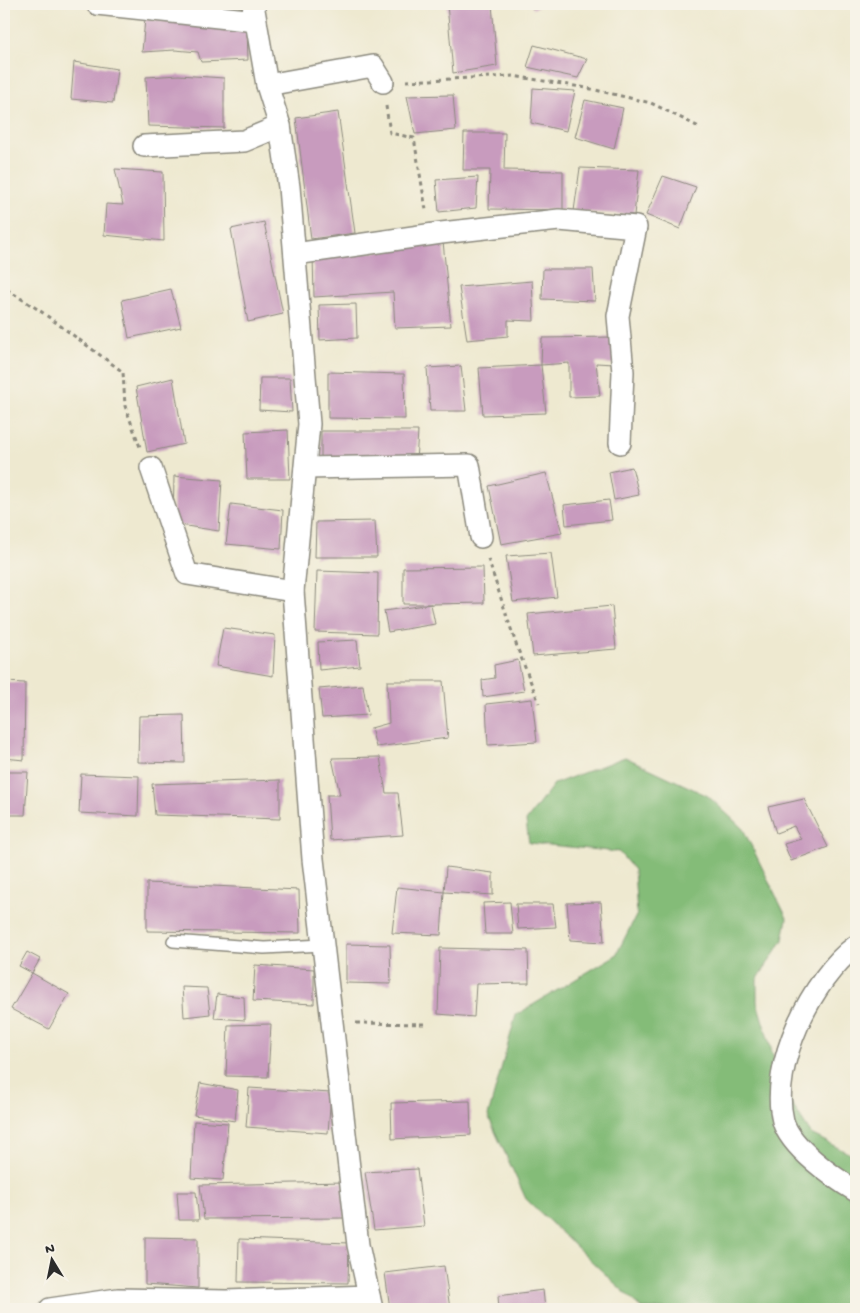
<svg xmlns="http://www.w3.org/2000/svg" width="860" height="1313" viewBox="0 0 860 1313" font-family="'Gochi Hand',sans-serif">
	<rect width="100%" height="100%" fill="#f7f3e8"/>
	<filter id="ink" filterUnits="userSpaceOnUse"><feTurbulence type="fractalNoise" baseFrequency=".02" numOctaves="2"/><feDisplacementMap in="SourceGraphic" scale="10" xChannelSelector="R" yChannelSelector="G"/><feConvolveMatrix kernelMatrix="1 2 1 2 8 2 1 2 1" color-interpolation-filters="sRGB"/></filter>
	<filter id="wash" filterUnits="userSpaceOnUse"><feTurbulence type="fractalNoise" baseFrequency=".0096" numOctaves="4" result="noise"/><feDisplacementMap in="SourceGraphic" scale="20" xChannelSelector="R" yChannelSelector="G"/><feGaussianBlur stdDeviation="1.12" result="paint"/><feColorMatrix in="noise" values="0 0 0 0 0 0 0 0 0 0 0 0 0 0 0 0 0 1.4 0 .05"/><feComposite in="paint" operator="in"/></filter>
	<g filter="url(#wash)">
		<rect width="100%" height="100%" fill="#eee9d0"/>
		<polygon fill="#84bc78" stroke="#587452" points="625,757 708,796 743,829 787,918 783,940 757,980 757,1002 784,1092 811,1134 856,1157 856,1299 835,1309 642,1309 526,1199 488,1116 516,1015 616,955 637,914 634,870 619,852 529,843 526,821 554,784"/>
		<g id="blocks">
			<g fill="#c89bbe">
				<polygon points="377,4 414,4 414,6 377,11"/>
				<polygon points="447,4 492,4 497,66 453,73"/>
				<polygon points="531,4 542,4 533,9"/>
				<polygon points="145,19 247,28 248,60 201,62 198,52 175,50 142,52"/>
				<polygon points="534,45 587,59 578,78 527,67"/>
				<polygon points="74,62 117,69 113,103 71,99"/>
				<polygon points="179,75 224,78 224,128 148,126 146,77"/>
				<polygon points="533,88 575,91 566,131 531,123"/>
				<polygon points="453,95 456,130 415,134 407,96"/>
				<polygon points="585,100 623,108 614,149 575,137"/>
				<polygon points="338,112 355,233 311,239 296,118"/>
				<polygon points="464,133 505,133 504,170 563,171 563,210 489,209 490,170 463,170"/>
				<polygon points="580,168 639,170 634,215 574,211"/>
				<polygon points="115,169 163,172 164,241 104,235 106,204 123,205"/>
				<polygon points="663,176 696,187 680,229 646,215"/>
				<polygon points="478,177 476,208 439,212 436,180"/>
				<polygon points="264,222 283,314 248,322 231,229"/>
				<polygon points="443,241 451,326 395,328 393,292 314,297 313,255 390,251 390,242"/>
				<polygon points="543,269 593,269 595,301 542,299"/>
				<polygon points="532,281 534,321 508,320 508,336 467,340 459,287"/>
				<polygon points="171,289 181,327 129,338 122,300"/>
				<polygon points="356,304 357,338 320,340 319,305"/>
				<polygon points="615,337 614,364 596,363 600,396 569,397 569,363 541,365 542,338"/>
				<polygon points="541,365 546,413 483,415 479,368"/>
				<polygon points="461,366 466,411 430,411 427,368"/>
				<polygon points="328,372 404,374 405,419 328,418"/>
				<polygon points="173,378 184,444 147,452 136,387"/>
				<polygon points="260,378 290,378 292,412 259,410"/>
				<polygon points="288,430 290,479 247,479 245,432"/>
				<polygon points="321,431 418,431 416,461 321,457"/>
				<polygon points="632,467 639,495 614,500 609,472"/>
				<polygon points="546,473 562,533 501,544 489,486"/>
				<polygon points="174,476 222,480 219,531 173,524"/>
				<polygon points="609,500 612,520 566,525 564,505"/>
				<polygon points="231,504 283,510 281,549 226,544"/>
				<polygon points="375,521 377,557 315,557 316,522"/>
				<polygon points="551,553 557,597 513,602 506,556"/>
				<polygon points="483,567 484,603 431,604 435,624 388,632 384,611 431,604 403,604 403,568"/>
				<polygon points="317,571 378,573 377,634 315,632"/>
				<polygon points="612,606 616,649 533,656 528,614"/>
				<polygon points="223,628 275,635 273,676 216,666"/>
				<polygon points="357,640 360,666 319,670 318,642"/>
				<polygon points="518,660 524,691 483,697 482,680 495,678 494,665"/>
				<polygon points="387,681 443,681 448,738 376,747 371,728 389,723"/>
				<polygon points="4,682 25,683 24,760 4,758"/>
				<polygon points="363,685 368,715 322,718 319,689"/>
				<polygon points="532,699 537,742 488,745 486,704"/>
				<polygon points="184,715 185,763 138,762 139,716"/>
				<polygon points="380,757 386,793 398,793 403,835 330,840 327,795 340,795 332,758"/>
				<polygon points="4,772 28,772 25,815 4,815"/>
				<polygon points="81,774 139,776 138,816 79,813"/>
				<polygon points="280,780 280,819 155,815 152,784"/>
				<polygon points="804,799 828,847 791,861 784,844 801,839 794,826 776,833 768,807"/>
				<polygon points="446,867 493,873 493,895 444,892"/>
				<polygon points="147,883 299,890 300,933 147,931"/>
				<polygon points="397,887 444,892 441,935 392,933"/>
				<polygon points="510,902 513,934 485,934 483,903"/>
				<polygon points="601,902 604,942 570,940 567,903"/>
				<polygon points="516,904 553,904 556,927 518,929"/>
				<polygon points="346,944 390,945 391,984 346,983"/>
				<polygon points="440,948 528,950 529,983 476,984 474,1017 438,1014"/>
				<polygon points="27,952 40,959 32,973 19,966"/>
				<polygon points="255,965 314,969 314,1004 253,1001"/>
				<polygon points="32,973 69,994 49,1029 11,1009"/>
				<polygon points="182,987 207,988 210,1014 184,1017"/>
				<polygon points="217,994 244,997 245,1020 214,1018"/>
				<polygon points="271,1024 268,1077 226,1076 228,1025"/>
				<polygon points="200,1083 238,1090 235,1121 194,1115"/>
				<polygon points="249,1088 331,1093 328,1133 246,1127"/>
				<polygon points="470,1101 471,1135 392,1139 391,1103"/>
				<polygon points="194,1121 228,1123 223,1180 191,1178"/>
				<polygon points="417,1169 424,1226 374,1230 365,1172"/>
				<polygon points="344,1182 345,1218 204,1219 200,1185"/>
				<polygon points="177,1192 196,1192 199,1220 179,1220"/>
				<polygon points="145,1237 198,1238 198,1288 145,1284"/>
				<polygon points="239,1239 349,1243 348,1283 238,1282"/>
				<polygon points="444,1266 450,1309 390,1309 385,1273"/>
				<polygon points="543,1290 545,1309 499,1309 498,1296"/>
			</g>
		</g>
	</g>
	<g filter="url(#ink)">
		<use href="#blocks" fill-opacity="0" stroke="#8c8a7e" stroke-width="1"/>
		<g fill="none" stroke-linecap="round" stroke-linejoin="round">
			<defs>
				<polyline id="service" points="173,941 264,948 323,945"/>
				<g id="minor">
					<polyline points="97,4 256,21"/>
					<polyline points="253,4 267,85 280,126 289,187 309,424 293,591 313,859 358,1245 372,1309"/>
					<polyline points="267,85 373,66 383,82"/>
					<polyline points="144,146 244,141 280,126"/>
					<polyline points="295,254 441,233 559,220 636,227 618,316 623,372 620,443"/>
					<polyline points="151,468 187,574 293,591"/>
					<polyline points="305,468 469,465 481,537"/>
					<path d="M856,946c-44,32 -87,120 -73,175 7,26 51,57 73,70"/>
					<polyline points="50,1309 118,1299 226,1301 369,1296"/>
				</g>
			</defs>
			<use href="#service" stroke="#8c8a7e" stroke-width="14"/>
			<use href="#minor" stroke="#8c8a7e" stroke-width="24"/>
			<g stroke="#8c8a7e" stroke-width="3" stroke-dasharray="4 4" stroke-linecap="butt">
				<polyline points="406,81 513,76 587,88 651,103 701,128"/>
				<polyline points="386,106 390,133 414,138 426,210"/>
				<polyline points="4,282 6,289 39,310 123,372 125,406 140,447"/>
				<polyline points="488,559 517,647 539,703"/>
				<polyline points="356,1023 428,1024"/>
			</g>
			<use href="#service" stroke="#fff" stroke-width="11"/>
			<use href="#minor" stroke="#fff" stroke-width="21"/>
		</g>
	</g>
	<rect width="860" height="1313" fill="none" stroke="#f7f3e8" stroke-width="20"/>
	<g transform="translate(52 1260) rotate(350)" stroke="#f7f3e8" stroke-width="4" paint-order="stroke">
	<path d="M0-4L9 19L0 12L-9 19Z" fill="#2b2b2b"/>
	<text y="-8" font-size="14" font-weight="bold" text-anchor="middle" fill="#2b2b2b">N</text>
	</g>
</svg>
